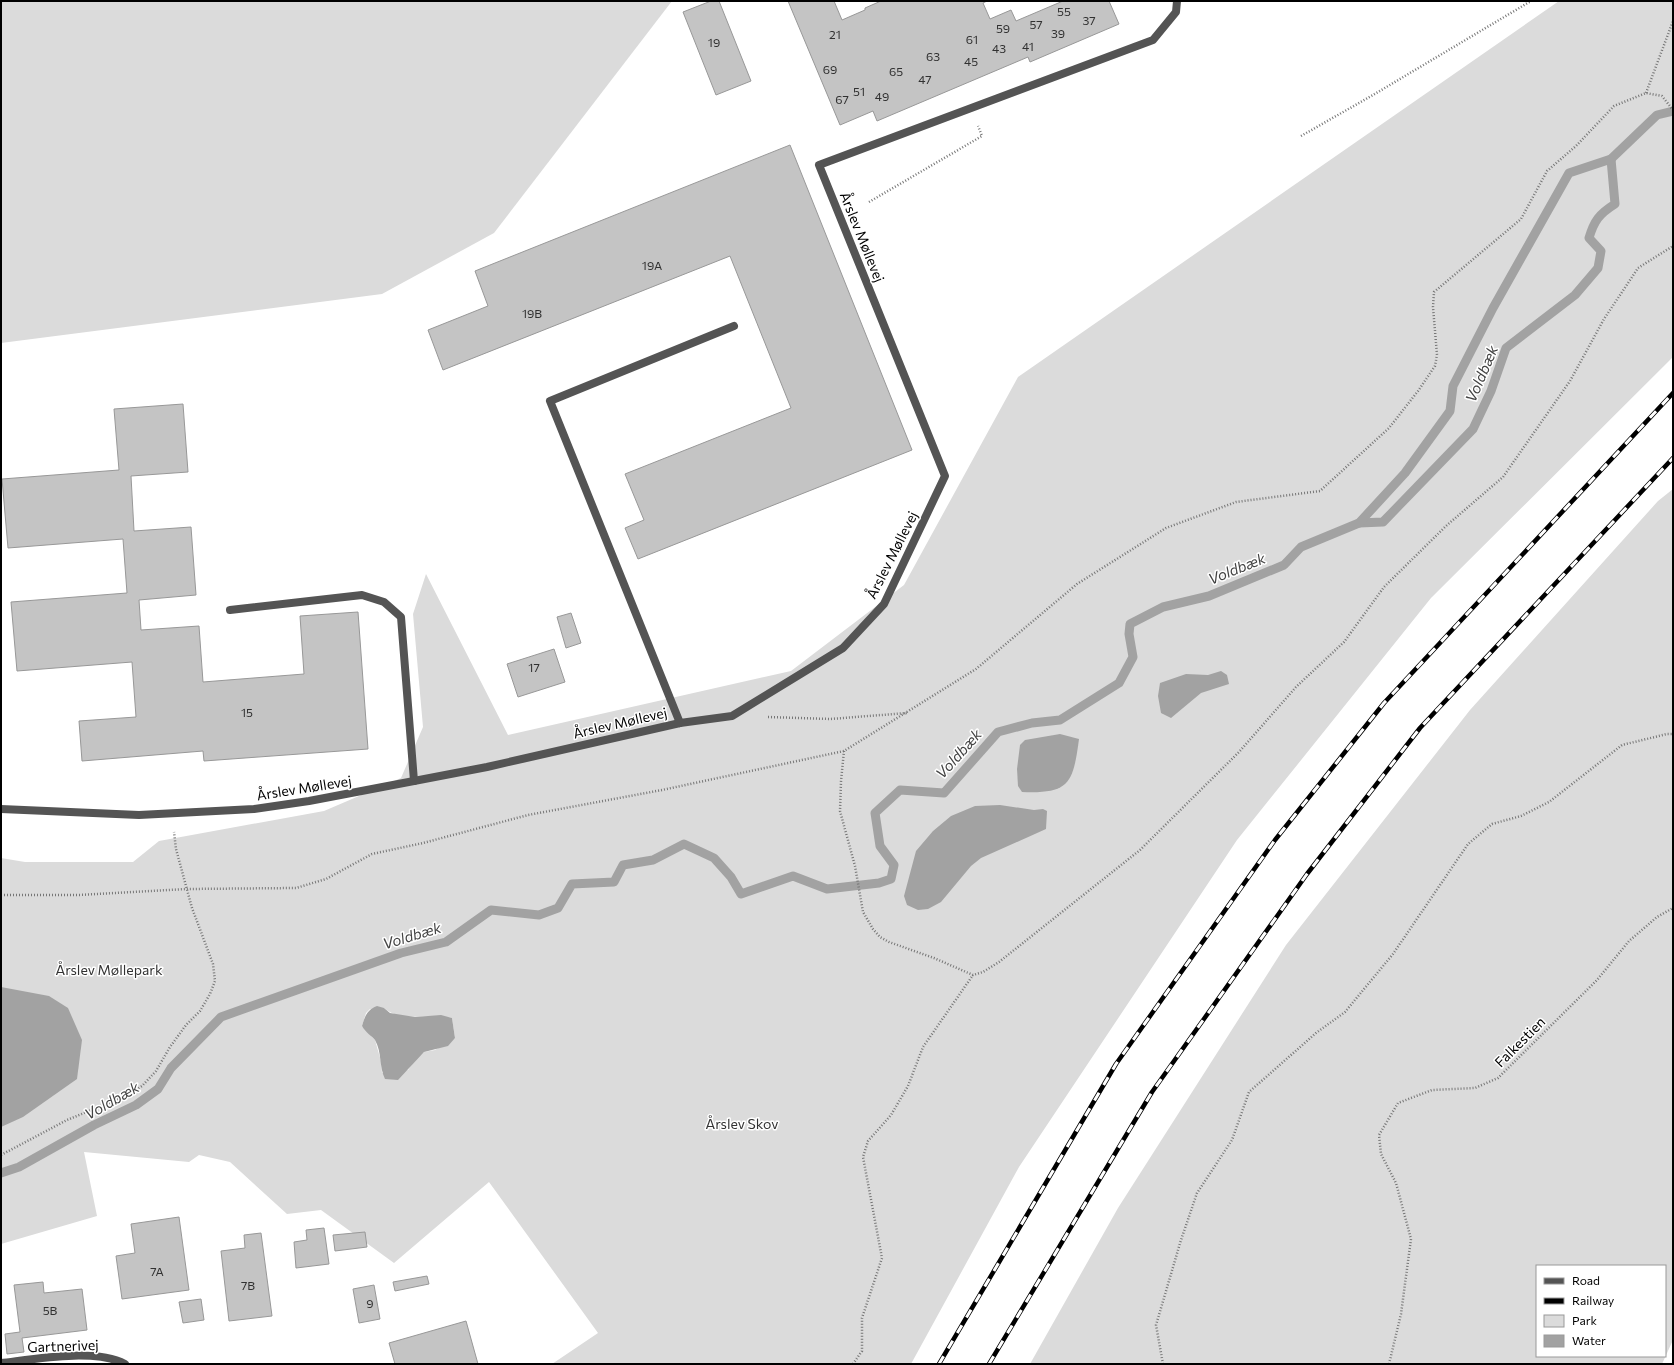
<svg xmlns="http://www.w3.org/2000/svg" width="1674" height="1365" viewBox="0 0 1674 1365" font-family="Commissioner,sans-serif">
	<rect width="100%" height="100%" fill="#fff"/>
	<g fill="#dbdbdb" fill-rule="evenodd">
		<polygon points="1,1 672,1 494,233 382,294 1,343"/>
		<path d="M1559,1h114v356l-242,241 -194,242 -218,327 -108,197h-359l46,-31 -109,-151 -95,81 -73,-53 -34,4 -57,-52 -31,-7 -10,7 -105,-10 13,64 -96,28v-386l24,4h108l26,-21 165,-30 77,-33 22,-51 -10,-113 13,-40 82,161 283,-64 113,-86 114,-208zM384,1008c19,16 46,4 68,10l3,20 -20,12 -11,2 -9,8 -7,10 -26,3 -1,-12 -6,-21 -13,-14 4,-13 4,-4z"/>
		<path d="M1673,489v851l-11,24h-632l88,-156 168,-263 184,-235 188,-209zM1537,1266h128v90h-128z"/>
	</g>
	<g fill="#a2a2a2">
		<polygon points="1221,671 1227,675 1229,684 1201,693 1171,718 1161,713 1158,696 1160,683 1186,674 1208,675"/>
		<path d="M1060,734l19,5c-6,44 -9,55 -57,53l-4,-6 -1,-17 3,-24 5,-5z"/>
		<polygon points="1000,805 1034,810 1043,809 1047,811 1046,829 981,858 971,866 941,902 928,909 918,910 907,905 904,896 916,851 933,831 951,816 975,806"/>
		<polygon points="1,987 49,996 68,1008 82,1040 77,1079 23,1117 1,1127"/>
		<path d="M377,1006l7,2 6,5 25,4 26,-2 11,3 3,20 -7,8 -24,6 -26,28 -13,-1c-6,-12 -3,-27 -10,-39 -3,-4 -9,-7 -13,-14 3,-10 5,-16 15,-20z"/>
	</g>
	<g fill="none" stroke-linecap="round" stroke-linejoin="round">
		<g stroke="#a2a2a2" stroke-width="9">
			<path d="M1359,523l24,-1 90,-93 18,-38 15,-43 69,-53 23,-27 3,-17 -12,-13c5,-17 10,-24 26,-34l-4,-45"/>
			<polyline points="1,1173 19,1167 94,1125 136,1105 158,1089 171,1068 221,1017 401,953 446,942 491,910 539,915 558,908 572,884 614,882 623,865 653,860 684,844 714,858 731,877 741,894 793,876 827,889 879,883 891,879 894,865 880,846 875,813 900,790 944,793 998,732 1032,723 1060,720 1119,683 1133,657 1129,634 1130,624 1163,607 1209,596 1284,565 1301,547 1359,523 1405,473 1450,411 1453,386 1493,308 1569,173 1611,159 1657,115 1673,111"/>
		</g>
	</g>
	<g fill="#c4c4c4" stroke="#989898">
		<polygon points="711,1 719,1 751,81 716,95 683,12"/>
		<polygon points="788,1 834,1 842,20 865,10 865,8 881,1 987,1 983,3 990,19 1011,10 1016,21 1063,1 1109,1 1119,24 1030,62 1028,57 877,121 873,111 840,125"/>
		<polygon points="790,145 912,450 638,559 625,528 644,520 625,474 791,408 730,256 443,370 428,330 488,306 475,271"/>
		<polygon points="183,404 188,472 131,476 134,531 191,527 196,595 139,600 141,630 199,626 203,682 304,674 300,616 358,612 368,749 204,761 203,751 82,761 79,721 136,717 132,662 17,671 11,602 127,593 123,539 8,548 2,479 119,470 114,409"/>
		<polygon points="571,613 581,643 566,648 557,617"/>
		<polygon points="554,649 565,682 518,697 507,664"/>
		<polygon points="179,1217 189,1290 122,1299 116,1256 135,1253 131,1224"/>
		<polygon points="324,1228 329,1264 296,1268 294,1242 307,1240 306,1230"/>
		<polygon points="365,1232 367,1247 335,1251 333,1235"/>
		<polygon points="261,1233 272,1316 229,1321 221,1251 245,1248 244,1235"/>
		<polygon points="427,1276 429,1284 395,1291 393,1282"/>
		<polygon points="43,1282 44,1293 82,1289 87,1330 22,1338 24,1352 7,1354 5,1334 20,1332 14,1285"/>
		<polygon points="374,1285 380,1319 359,1323 353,1289"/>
		<polygon points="201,1299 204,1320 183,1323 179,1302"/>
		<polygon points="466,1321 478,1364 395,1364 389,1343"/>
	</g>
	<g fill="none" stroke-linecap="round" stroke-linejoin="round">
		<g stroke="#767676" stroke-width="2.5" stroke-dasharray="1 2" stroke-linecap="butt">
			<polyline points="1646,93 1673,21"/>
			<polyline points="1301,136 1373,95 1531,1"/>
			<polyline points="869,202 982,136 978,126"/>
			<polyline points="768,717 830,719 907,713"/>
			<polyline points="844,751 841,781 840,811 855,866 863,912 873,929 880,937 889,942 934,958 973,975 983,972 999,962 1140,850 1239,752 1296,687 1344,642 1384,587 1446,526 1503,477 1570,381 1604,319 1638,268 1673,246"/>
			<polyline points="1,895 79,895 187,889 296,888 326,879 372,854 423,843 528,815 662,790 844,751 976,669 1077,584 1166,528 1236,502 1320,491 1389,428 1418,391 1435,366 1437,355 1433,307 1434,292 1521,219 1547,171 1576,146 1614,106 1646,93 1662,96 1673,110"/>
			<polyline points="1,1155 67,1120 128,1095 142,1086 156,1071 170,1047 186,1025 200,1011 210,994 215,981 213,964 192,908 176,849 174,832"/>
			<polyline points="853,1364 862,1351 862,1318 882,1258 863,1157 868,1141 891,1115 908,1086 923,1047 973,975"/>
			<polyline points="1163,1364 1156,1325 1181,1240 1197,1193 1232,1140 1249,1092 1316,1033 1345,1012 1393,954 1468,844 1492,824 1521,816 1549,802 1622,745 1667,734 1673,734"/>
			<polyline points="1389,1364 1401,1314 1411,1239 1396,1183 1381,1154 1379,1135 1398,1103 1432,1090 1475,1088 1498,1078 1597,980 1629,941 1657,917 1673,908"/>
		</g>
		<g stroke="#545454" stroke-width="8">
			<polyline points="230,610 362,595 384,602 401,617 414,781"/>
			<polyline points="680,723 550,401 734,326"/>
		</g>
		<g stroke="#545454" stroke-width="8">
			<polyline points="1,809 139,815 254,809 309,801 414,781 487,767 680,723 732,716 843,648 884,604 945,476 819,165 1153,40 1176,12 1177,1"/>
			<path d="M1,1363c34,-4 94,-15 124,1"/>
		</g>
		<defs>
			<g id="rail">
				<polyline points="939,1364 1116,1064 1275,840 1384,703 1673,393"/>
				<polyline points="989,1364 1152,1092 1307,874 1420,728 1673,458"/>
			</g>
		</defs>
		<use href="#rail" stroke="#000" stroke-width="4.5"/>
		<use href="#rail" stroke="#fff" stroke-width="3" stroke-dasharray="9" stroke-linecap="butt"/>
	</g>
	<g text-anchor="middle" stroke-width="3" stroke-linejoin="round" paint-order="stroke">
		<g font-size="12" fill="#313131">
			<text x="1064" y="16">55</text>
			<text x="1089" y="25">37</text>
			<text x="1036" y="29">57</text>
			<text x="1003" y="33">59</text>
			<text x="1058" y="38">39</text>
			<text x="835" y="39">21</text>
			<text x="972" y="44">61</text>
			<text x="714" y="47">19</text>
			<text x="1028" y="51">41</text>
			<text x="999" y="53">43</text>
			<text x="933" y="61">63</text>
			<text x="971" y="66">45</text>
			<text x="830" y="74">69</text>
			<text x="896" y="76">65</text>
			<text x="925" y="84">47</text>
			<text x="859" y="96">51</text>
			<text x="882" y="101">49</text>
			<text x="842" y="104">67</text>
			<text x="652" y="270">19A</text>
			<text x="532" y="318">19B</text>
			<text x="534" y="672">17</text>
			<text x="247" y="717">15</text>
			<text x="157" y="1276">7A</text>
			<text x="248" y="1290">7B</text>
			<text x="370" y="1308">9</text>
			<text x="50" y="1315">5B</text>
		</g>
		<g font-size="14" fill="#000" stroke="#fff">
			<text transform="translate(862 237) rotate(68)" y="5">Årslev Møllevej</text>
			<text transform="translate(892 555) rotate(-63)" y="5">Årslev Møllevej</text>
			<text transform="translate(620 723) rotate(-13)" y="5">Årslev Møllevej</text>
			<text transform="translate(304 788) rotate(-9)" y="5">Årslev Møllevej</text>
			<text transform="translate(1520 1042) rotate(-45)" y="5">Falkestien</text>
			<text transform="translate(63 1346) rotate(-2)" y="5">Gartnerivej</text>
		</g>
		<g font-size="14" fill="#323232" stroke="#fff">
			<text x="109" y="975">Årslev Møllepark</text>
			<text x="742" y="1129">Årslev Skov</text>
		</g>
		<g font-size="15" font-style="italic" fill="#434343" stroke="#fff">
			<text transform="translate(1482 374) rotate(-67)" y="5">Voldbæk</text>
			<text transform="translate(1237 569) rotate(-22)" y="5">Voldbæk</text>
			<text transform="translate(959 754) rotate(-48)" y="5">Voldbæk</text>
			<text transform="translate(412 936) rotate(-17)" y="5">Voldbæk</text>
			<text transform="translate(112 1101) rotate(-30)" y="5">Voldbæk</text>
		</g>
	</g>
	<rect width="1674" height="1365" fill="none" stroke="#000000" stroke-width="4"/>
	<rect x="1536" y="1265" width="130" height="92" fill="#ffffff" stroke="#999999"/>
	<rect x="1544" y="1278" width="20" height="6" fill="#545454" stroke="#999999"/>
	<text x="1572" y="1285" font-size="12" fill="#000000">Road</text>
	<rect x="1544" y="1298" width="20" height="6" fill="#000000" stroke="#999999"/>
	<text x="1572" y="1305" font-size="12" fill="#000000">Railway</text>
	<rect x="1544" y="1315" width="20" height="12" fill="#dbdbdb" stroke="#999999"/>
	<text x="1572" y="1325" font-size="12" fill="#000000">Park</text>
	<rect x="1544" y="1335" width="20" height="12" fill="#a2a2a2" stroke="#999999"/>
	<text x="1572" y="1345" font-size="12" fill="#000000">Water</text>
</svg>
